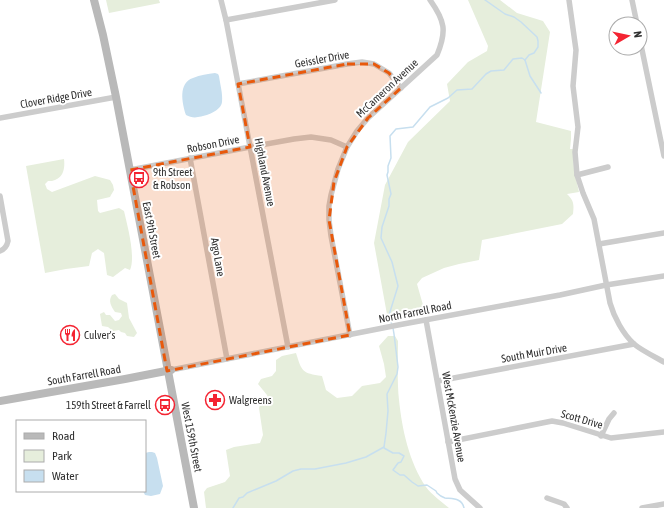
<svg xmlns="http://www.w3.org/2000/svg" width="664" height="508" viewBox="0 0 664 508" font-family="'Asap Condensed',sans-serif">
	<rect width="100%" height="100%" fill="#fff"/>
	<g fill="#e6eedc">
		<polygon points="106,0 159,0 160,3 109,13"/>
		<path d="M468,0h32l17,13 26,8 7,11 -14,90 35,9v8l-1,10h3l1,21 5,22 -12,2c7,7 7,10 6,20l-11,10 -80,16 -3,20 -20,4 -15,4 -22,10 -5,6 8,28 -3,4 -34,4 -14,-77 11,-58 23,-43 42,-41 -3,-17 21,-22 19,-11 1,-5z"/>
		<path d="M64,159c1,8 0,18 -9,21 -2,1 -4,1 -7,1l-3,3 2,5 5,3 43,-16 15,4 3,5 1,5 -3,5 -1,2 -13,3 1,11 2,2 19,-5 5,3c3,13 12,46 6,59l-5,-2 -12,9 -6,-2 -3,-22 -6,-4 -6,4 -3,13 -23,3 -21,4 -19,-107z"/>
		<path d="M115,294l4,5 8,4 2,15 8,15 -3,4 -7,-1 -2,-3 -4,-1 -2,-2 -6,1 -5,-4 -6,-1 -2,-12 4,-2 2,3h4l5,6 4,-1 3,-4 -1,-3 -6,-1c-4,-6 -7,-11 -3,-17z"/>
		<path d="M388,336h7l3,5c0,19 -1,41 1,59 3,29 10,62 27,87 6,8 15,14 23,21h-243l-2,-16 3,-4 18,-6 5,-6 -4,-26 8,-3 26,-4 3,-8 -4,-27 1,-3 6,-3 2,-3 -1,-4 -9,-11 3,-5 11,-3 4,-5v-11l6,-4 14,-3c6,19 6,20 26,23l4,14 11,8 15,-2 10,-10 18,-3 6,-6 -2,-13 -5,-18z"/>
	</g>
	<g fill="#c7dfef">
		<path d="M215,73l3,1 1,2c1,8 4,18 3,26 -1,9 -16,14 -24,15 -4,1 -8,0 -12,-2 -4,-12 -8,-32 7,-37 7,-3 15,-4 22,-5z"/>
		<polygon points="149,452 152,452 155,453 157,458 163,486 160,494 151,496 145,495 143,491 145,491 145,453"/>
	</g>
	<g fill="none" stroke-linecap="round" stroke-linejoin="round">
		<g stroke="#c7dfef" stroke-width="1.5">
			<polyline points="485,0 505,14 514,17 521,22 537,37 538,41 538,47 534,53 529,55 525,60"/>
			<polyline points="525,60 530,76 541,93"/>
			<polyline points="392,325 389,315 398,286 392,262 381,238 382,227 389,206 389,199 391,194 387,175 388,172 388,166 391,158 390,136 396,129 413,127 430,107 448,98 457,90 472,89 486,74 491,71 504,70 513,59 522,58 525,60"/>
			<polyline points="384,447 386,433 388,411 387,394 397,374 398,367 394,334 393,328"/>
			<path d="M384,448l9,5h6l5,3 -3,6 -3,1 -5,7 7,5h4l8,7 6,4 9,-1 9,6 1,2c2,2 5,4 8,5 8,1 17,0 19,10"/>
			<polyline points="233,508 239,498 243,497 247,493 276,481 293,471 301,469 315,469 346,463 366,457 384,447"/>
		</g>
		<g stroke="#ccc" stroke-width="5.5">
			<polyline points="221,0 226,20 288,347"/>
			<path d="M569,0l7,50 -3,36 5,41 -3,25 2,23 6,18 11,26 16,84c4,14 13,31 24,41 7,6 21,13 30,18"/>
			<polyline points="632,0 637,24"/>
			<polyline points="226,20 335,0"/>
			<polyline points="640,40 664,156"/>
			<polyline points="238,84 347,64 362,62 374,64 389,73 401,88"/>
			<polyline points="0,118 116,97"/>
			<polyline points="190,158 227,359"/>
			<polyline points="130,170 250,147 294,139 311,137 331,140 347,147"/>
			<polyline points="577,175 608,167"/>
			<path d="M0,196l8,45c-1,5 -3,8 -8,10"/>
			<polyline points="599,244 664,233"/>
			<polyline points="426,320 455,479 460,490 480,508"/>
			<path d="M350,335l-19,-99 -2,-16v-14l2,-11 7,-26 9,-22 10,-16 11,-13 69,-63c10,-24 8,-34 -7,-55"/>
			<polyline points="171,370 398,325 560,295 606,285 664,276"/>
			<polyline points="438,381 634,344"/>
			<polyline points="601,436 609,419 614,413"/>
			<polyline points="448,442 552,421 563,423 611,438 664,432"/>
			<polyline points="547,498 564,504 567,508"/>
			<polyline points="642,508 664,504"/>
		</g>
		<g stroke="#b9b9b9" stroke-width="8">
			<polyline points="94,0 103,35 116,97 194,508"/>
			<polyline points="0,401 125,379 171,370"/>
		</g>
	</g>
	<path fill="#e8590c" fill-opacity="0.2" stroke="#e8590c" stroke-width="3" stroke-dasharray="8 5" stroke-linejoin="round" d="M347,64h27l15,9 12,15 -33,30 -21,29 -13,35 -5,38 21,115 -183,36 -37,-201 120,-23 -12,-63z"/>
	<defs>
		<symbol id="bus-ring" viewBox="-11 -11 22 22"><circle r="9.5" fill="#fff" stroke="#f42432" stroke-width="1.5"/><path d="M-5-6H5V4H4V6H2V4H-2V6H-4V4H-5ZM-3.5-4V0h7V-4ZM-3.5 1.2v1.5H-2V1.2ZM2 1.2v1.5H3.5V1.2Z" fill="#f42432"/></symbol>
		<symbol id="restaurant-ring" viewBox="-11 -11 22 22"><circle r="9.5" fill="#fff" stroke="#f42432" stroke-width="1.5"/><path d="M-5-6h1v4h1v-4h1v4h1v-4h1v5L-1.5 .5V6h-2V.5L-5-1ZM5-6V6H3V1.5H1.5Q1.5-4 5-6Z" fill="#f42432"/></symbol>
		<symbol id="pharmacy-ring" viewBox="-11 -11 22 22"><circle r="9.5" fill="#fff" stroke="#f42432" stroke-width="1.5"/><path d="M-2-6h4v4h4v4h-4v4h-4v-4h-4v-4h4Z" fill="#f42432"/></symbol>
	</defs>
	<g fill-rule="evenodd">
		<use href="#bus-ring" x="128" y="167" width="22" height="22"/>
		<use href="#restaurant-ring" x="59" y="324" width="22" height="22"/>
		<use href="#pharmacy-ring" x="204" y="389" width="22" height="22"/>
		<use href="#bus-ring" x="154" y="394" width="22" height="22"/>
	</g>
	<g text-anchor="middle" stroke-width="4" stroke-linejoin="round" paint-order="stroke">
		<g font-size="11" fill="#2f2f2f" stroke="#fff">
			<text transform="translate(322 59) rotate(-10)" y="4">Geissler Drive</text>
			<text transform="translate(387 88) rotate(-43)" y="4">McCameron Avenue</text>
			<text transform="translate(56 98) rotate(-10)" y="4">Clover Ridge Drive</text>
			<text transform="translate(213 144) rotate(-11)" y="4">Robson Drive</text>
			<text transform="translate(265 172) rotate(79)" y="4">Highland Avenue</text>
			<text transform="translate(152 230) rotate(79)" y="4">East 9th Street</text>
			<text transform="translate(218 257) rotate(80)" y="4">Argo Lane</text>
			<text transform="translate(415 312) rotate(-11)" y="4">North Farrell Road</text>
			<text transform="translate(534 353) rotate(-10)" y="4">South Muir Drive</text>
			<text transform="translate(84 375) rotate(-10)" y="4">South Farrell Road</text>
			<text transform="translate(454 417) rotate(80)" y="4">West McKenzie Avenue</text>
			<text transform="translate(582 419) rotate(16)" y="4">Scott Drive</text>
			<text transform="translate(192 437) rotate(79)" y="4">West 159th Street</text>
		</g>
		<g font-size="11" fill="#2f2f2f" stroke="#fff" text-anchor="start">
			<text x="153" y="176">9th Street<tspan x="153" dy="13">&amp; Robson</tspan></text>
			<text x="84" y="339">Culver's</text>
			<text x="229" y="404">Walgreens</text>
			<text x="151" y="409" text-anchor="end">159th Street &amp; Farrell</text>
		</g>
	</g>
	<rect x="16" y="420" width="130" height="72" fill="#ffffff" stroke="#acacac"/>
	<rect x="24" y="433" width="20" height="6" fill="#b9b9b9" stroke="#acacac"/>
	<text x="52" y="440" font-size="12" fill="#2f2f2f">Road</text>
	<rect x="24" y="450" width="20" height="12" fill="#e6eedc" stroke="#acacac"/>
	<text x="52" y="460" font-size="12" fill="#2f2f2f">Park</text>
	<rect x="24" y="470" width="20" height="12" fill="#c7dfef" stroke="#acacac"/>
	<text x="52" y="480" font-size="12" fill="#2f2f2f">Water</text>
	<g transform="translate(628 36) rotate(81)"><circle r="19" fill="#ffffff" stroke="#acacac"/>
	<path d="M0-3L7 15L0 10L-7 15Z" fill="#f42432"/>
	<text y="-6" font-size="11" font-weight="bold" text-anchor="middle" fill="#2f2f2f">N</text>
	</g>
</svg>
